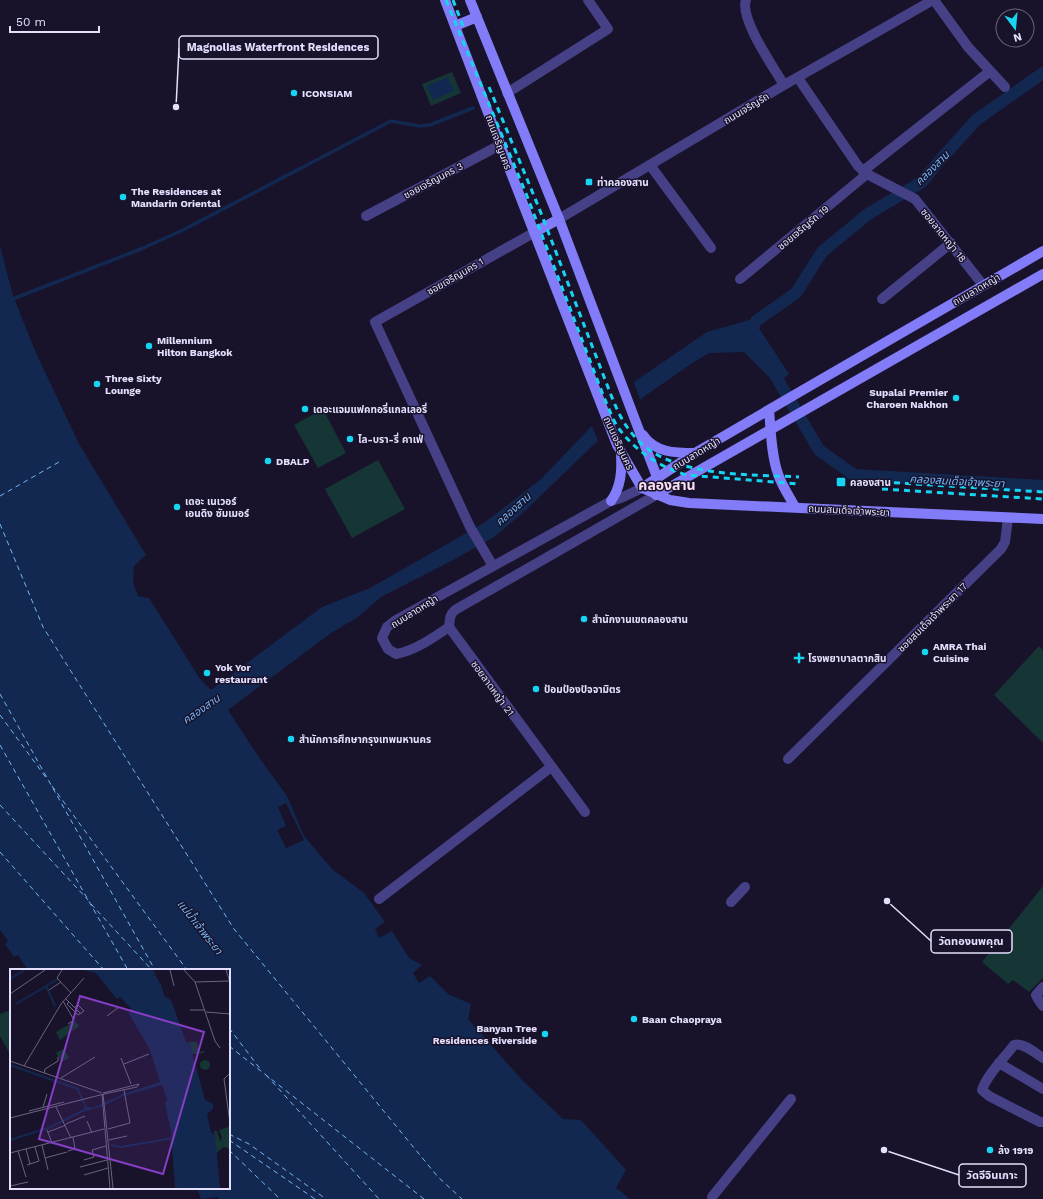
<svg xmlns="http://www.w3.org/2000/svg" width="1043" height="1199" viewBox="0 0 1043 1199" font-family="'Work Sans','Noto Sans Thai',sans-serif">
	<rect width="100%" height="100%" fill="#18132b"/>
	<g fill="#163535">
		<polygon points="452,72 461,93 431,106 422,84"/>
		<polygon points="323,409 346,453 318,468 294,425"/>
		<polygon points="378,460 405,509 352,538 325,489"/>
		<polygon points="1039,646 1043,650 1043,743 994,695"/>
		<polygon points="1043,886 1043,978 1029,992 1013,980 1008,984 982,962"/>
		<polygon points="11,1010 11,1056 0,1036 0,1014"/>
	</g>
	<g fill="#132850">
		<polygon points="448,77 454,91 433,100 427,86"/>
		<polygon points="0,246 13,296 36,353 79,444 146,555 134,566 133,582 138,596 149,598 200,679 211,690 322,607 370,588 484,523 541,479 634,382 707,332 753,319 789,374 776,384 744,352 709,353 691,364 642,398 526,510 494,537 453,560 381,597 358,617 331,633 228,710 260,759 287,796 304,836 332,869 364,893 385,922 375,929 379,938 392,931 409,958 422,965 413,973 419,983 430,976 448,994 471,1004 468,1019 522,1080 563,1119 581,1120 626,1170 616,1188 630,1199 219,1199 218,1197 201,1199 197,1188 229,1188 229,970 28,970 18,955 14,957 5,944 8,941 0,930"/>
	</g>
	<g fill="#18132b">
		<polygon points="633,380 641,402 599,443 591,424"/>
		<polygon points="286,803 304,840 286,848 277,830 286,826 278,807"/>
	</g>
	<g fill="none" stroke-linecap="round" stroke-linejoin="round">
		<polyline stroke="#132850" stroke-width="3.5" points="10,300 141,249 183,230 391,121 419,126 430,125 473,108"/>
		<g stroke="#132850" stroke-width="12">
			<polyline points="748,336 756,321 796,293 822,252 868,214 922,182 940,160 976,120 1043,73"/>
			<polyline points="771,368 819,450 854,475 1043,486"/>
		</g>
		<g stroke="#73b6f7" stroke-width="1" stroke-dasharray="5 4" stroke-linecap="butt">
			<polyline points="0,496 59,462"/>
			<polyline points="0,524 43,627 234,929 438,1177 462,1199"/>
			<polyline points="0,694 155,970"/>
			<polyline points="0,715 47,779"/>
			<polyline points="0,745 128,970"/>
			<polyline points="52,786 187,970"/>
			<polyline points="0,805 88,900"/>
			<polyline points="0,852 104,970"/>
			<polyline points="91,904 152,970"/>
			<polyline points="229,1028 261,1070"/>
			<polyline points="229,1046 424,1199"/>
			<polyline points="266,1075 379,1199"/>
			<polyline points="229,1134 249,1144 326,1199"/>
			<polyline points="229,1140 315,1199"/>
			<polyline points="229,1150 280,1199"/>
		</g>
		<g stroke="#464187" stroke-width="10">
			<path d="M746,0c-7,18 28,68 38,85"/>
			<polyline points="934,0 968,47 1005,87"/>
			<polyline points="798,78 858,166 867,174 915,199 983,285"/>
			<polyline points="507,93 608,29 588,0"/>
			<polyline points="650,165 711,248"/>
			<polyline points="863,171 989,72"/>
			<polyline points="366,216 500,145"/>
			<polyline points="740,279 867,174"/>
			<polyline points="882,299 951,243"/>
			<path d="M642,488l-21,10 -10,3 -215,119 -9,7 -5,11 6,11 8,5c18,-3 37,-16 53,-27 1,-7 0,-12 6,-17l201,-115"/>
			<polyline points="493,566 470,527 375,322 535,232"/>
			<polyline points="449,627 585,812"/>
			<polyline points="788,759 1001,549 1005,542 1008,518"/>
			<polyline points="379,899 551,767"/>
			<polyline points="731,902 745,887"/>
			<polyline points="1043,987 1036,995 1038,999 1043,1006"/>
			<path d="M1043,1058c-8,-5 -20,-16 -29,-13 -9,12 -28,31 -32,45l7,6 51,26h3"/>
			<polyline points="999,1063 1043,1089"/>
			<polyline points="712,1197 791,1099"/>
		</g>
		<polyline stroke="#464187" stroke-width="10" points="559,219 784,85 933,0"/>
		<g stroke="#837cf8" stroke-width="10">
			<polyline points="445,0 511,173 617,445 642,488 670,500 689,503 1043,519"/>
			<polyline points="470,0 559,219 637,425 657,477 656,495"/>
			<polyline points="455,26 477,17"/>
			<polyline points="535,232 559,219"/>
			<path d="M769,410c2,21 2,44 9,64 4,12 11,22 17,33"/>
			<path d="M643,435c12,18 33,18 52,18"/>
			<polyline points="642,488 695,453 796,394 1043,251"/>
			<polyline points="656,495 1043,274"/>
			<path d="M611,501c10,-14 11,-30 10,-47"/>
		</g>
		<g stroke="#16d5f2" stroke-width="3" stroke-dasharray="6 5" stroke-linecap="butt">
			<path d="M446,0l81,196 78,204c4,8 7,18 12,26 17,24 42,41 70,49l112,9"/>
			<polyline points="453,0 463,26"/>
			<path d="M489,87l50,121 72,187c6,15 12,29 24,42 35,41 114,37 164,40"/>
			<polyline points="883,482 1043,492"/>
			<polyline points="882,489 1043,499"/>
		</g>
	</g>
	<g fill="#16d5f2" stroke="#18132b" stroke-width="1.5">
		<circle cx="294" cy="93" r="4"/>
		<rect x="585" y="178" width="8" height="8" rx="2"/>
		<circle cx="123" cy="197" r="4"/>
		<circle cx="149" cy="346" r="4"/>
		<circle cx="97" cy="384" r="4"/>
		<circle cx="956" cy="398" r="4"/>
		<circle cx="305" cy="409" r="4"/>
		<circle cx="350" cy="439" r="4"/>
		<circle cx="268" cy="461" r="4"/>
		<rect x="836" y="477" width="10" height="10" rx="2"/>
		<circle cx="177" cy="507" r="4"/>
		<circle cx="584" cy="619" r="4"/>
		<circle cx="925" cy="652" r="4"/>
		<path d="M797 652h4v4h4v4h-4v4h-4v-4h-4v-4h4z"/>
		<circle cx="207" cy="673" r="4"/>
		<circle cx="536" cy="689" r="4"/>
		<circle cx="291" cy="739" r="4"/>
		<circle cx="634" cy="1019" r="4"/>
		<circle cx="545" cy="1034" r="4"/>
		<circle cx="990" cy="1150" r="4"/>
	</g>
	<g text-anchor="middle" stroke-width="3" stroke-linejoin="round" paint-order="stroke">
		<g font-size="10" font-weight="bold" fill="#e4dffd" stroke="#18132b" text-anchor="start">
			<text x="302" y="97">ICONSIAM</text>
			<text x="597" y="186">ท่าคลองสาน</text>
			<text x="131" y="195">The Residences at<tspan x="131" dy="12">Mandarin Oriental</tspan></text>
			<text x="157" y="344">Millennium<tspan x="157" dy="12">Hilton Bangkok</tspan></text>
			<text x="105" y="382">Three Sixty<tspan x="105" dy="12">Lounge</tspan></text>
			<text x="948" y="396" text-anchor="end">Supalai Premier<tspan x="948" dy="12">Charoen Nakhon</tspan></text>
			<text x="313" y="413">เดอะแจมแฟคทอรี่แกลเลอรี่</text>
			<text x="358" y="443">ไล-บรา-รี่ คาเฟ่</text>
			<text x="276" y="465">DBALP</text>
			<text x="850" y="486">คลองสาน</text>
			<text x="185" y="505">เดอะ เนเวอร์<tspan x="185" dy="12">เอนดิง ซัมเมอร์</tspan></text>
			<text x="592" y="623">สำนักงานเขตคลองสาน</text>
			<text x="933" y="650">AMRA Thai<tspan x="933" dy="12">Cuisine</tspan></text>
			<text x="808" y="662">โรงพยาบาลตากสิน</text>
			<text x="215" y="671">Yok Yor<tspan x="215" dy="12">restaurant</tspan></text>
			<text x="544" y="693">ป้อมป้องปัจจามิตร</text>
			<text x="299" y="743">สำนักการศึกษากรุงเทพมหานคร</text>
			<text x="642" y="1023">Baan Chaopraya</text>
			<text x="537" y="1032" text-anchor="end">Banyan Tree<tspan x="537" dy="12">Residences Riverside</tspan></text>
			<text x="998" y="1154">ล้ง 1919</text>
		</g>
		<g font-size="10" fill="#e4dffd" stroke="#18132b">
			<text transform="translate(746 108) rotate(-31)" y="4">ถนนเจริญรัถ</text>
			<text transform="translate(499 142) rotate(70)" y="4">ถนนเจริญนคร</text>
			<text transform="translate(433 180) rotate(-28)" y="4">ซอยเจริญนคร 3</text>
			<text transform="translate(803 227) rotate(-40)" y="4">ซอยเจริญรัถ 19</text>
			<text transform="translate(944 235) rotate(51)" y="4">ซอยลาดหญ้า 18</text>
			<text transform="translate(455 276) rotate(-30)" y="4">ซอยเจริญนคร 1</text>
			<text transform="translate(976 289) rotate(-30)" y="4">ถนนลาดหญ้า</text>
			<text transform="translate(619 443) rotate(65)" y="4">ถนนเจริญนคร</text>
			<text transform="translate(696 453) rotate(-31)" y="4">ถนนลาดหญ้า</text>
			<text transform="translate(849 510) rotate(3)" y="4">ถนนสมเด็จเจ้าพระยา</text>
			<text transform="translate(414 611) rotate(-32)" y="4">ถนนลาดหญ้า</text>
			<text transform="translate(932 617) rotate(-45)" y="4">ซอยสมเด็จเจ้าพระยา 17</text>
			<text transform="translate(493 688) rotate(54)" y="4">ซอยลาดหญ้า 21</text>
		</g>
		<g font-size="11" font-style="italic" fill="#73b6f7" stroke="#18132b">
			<text transform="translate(932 168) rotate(-45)" y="4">คลองสาน</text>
			<text transform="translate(957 481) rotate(3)" y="4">คลองสมเด็จเจ้าพระยา</text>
			<text transform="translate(513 509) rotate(-42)" y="4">คลองสาน</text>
			<text transform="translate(201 709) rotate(-35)" y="4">คลองสาน</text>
			<text transform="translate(200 927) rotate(52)" y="4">แม่น้ำเจ้าพระยา</text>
		</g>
		<g font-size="14" font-weight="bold" fill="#fde1f2" stroke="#18132b">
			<text x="667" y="490">คลองสาน</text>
		</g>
	</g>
	<g transform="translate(10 969)">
		<rect width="220" height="220" fill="#18132b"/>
		<path d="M65,52l4,5 -19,14 -4,-8zM179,73h8l2,10 6,-1 -1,2 -12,1zM54,80l5,9 -7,4 -6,-9zM190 96a5 5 0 1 1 10 0a5 5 0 1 1-10 0ZM219,158l1,22 -6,-2 -8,6 -2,-22h3l3,10 2,-3 -3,-8z" fill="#163535"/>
		<path d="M74,1h69l3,5 -3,1h3l6,11 2,9 7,4 15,42h3l16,58 8,4v5l-6,5 4,18 4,4 5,52h-45l-4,-56 -6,-29 2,-4 -5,-14 -39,11 -22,11 -16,4 -1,-9 3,5 6,1 30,-14 37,-12 -10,-32 -21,-36 2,-6 -11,-11 -3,2 -21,-26z" fill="#132850"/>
		<path fill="none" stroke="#132850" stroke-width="2" d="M98,1l9,3 15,15 19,31 16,37 13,42 3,32 -6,25M105,1l9,5 50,70 17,35 8,4 -4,10 1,37 -10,16 -9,8 7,4 6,29M109,1l37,42 11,22M112,1l56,64M113,1l9,10M114,1l47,52 27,61M0,10l14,-9M36,17l9,20M6,35l42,-25M154,48l11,13M169,68l4,24M160,72l24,66M168,85l5,20M0,96l68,24 6,15M174,97l11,34M188,118l6,34 3,2 -5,8 4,29 10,10 -10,18M186,141l10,23M162,148l27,-6M195,160l2,21M0,171l41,-13 35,-18M101,176l10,2 52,-9M169,183l10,-12 3,-13 -6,-42M170,184l22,-15M169,187l27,10M198,190l3,29M196,217l1,-49M174,219v-6l-6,-4 26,-49M176,219l24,-38 -2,-16 -12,-32"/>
		<path fill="none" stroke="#6a657f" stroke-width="1" d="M52,1l-5,8 14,15M160,1l4,16M174,1l11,12 20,59 5,7M216,1l4,12M185,13l35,-1M39,21l12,-8M0,25l35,-24M56,30l15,15M53,32l11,19 -6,4M59,33l-2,2 11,11 6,-4 -6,-6 -3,2M180,41h15M196,43l24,2M97,47l12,-9M111,89l10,26M0,92l92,32M114,95l25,-10M14,97l37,-62 23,-26M34,104l1,-4 13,-8v-4M220,104l-6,6 6,44M51,109l34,-21M93,124l36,-9 -2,3 -33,7M92,125l8,94M93,125l10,94M33,138l4,-13M46,138l15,31M19,142l35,-9M0,149l94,-24M77,152l5,12M56,155l19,-8M98,160l22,-6 -6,-33M37,161l5,13M38,163l18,-7M99,171l18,-4M32,176l6,25M16,180l4,15M8,182l8,26M58,182l7,-2 -2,-12M0,184l94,-24M35,189l22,-6M74,191l10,-3 -2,-7 14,-4M17,196l12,-4 -4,-14M70,198l27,-7M74,206l24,-7M0,217l18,-4"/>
		<path fill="#863ec5" fill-opacity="0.15" stroke="#863ec5" stroke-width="2" d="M70,27l124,36 -41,142 -124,-35z"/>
		<rect width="220" height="220" fill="none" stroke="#e4dffd" stroke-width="2"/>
	</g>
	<path fill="none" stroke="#e4dffd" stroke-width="1.5" d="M176 107L179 48M887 901L931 941M884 1150L959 1175"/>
	<g fill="#e4dffd" stroke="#18132b" stroke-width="1.5">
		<circle cx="176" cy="107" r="4"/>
		<circle cx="887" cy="901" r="4"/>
		<circle cx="884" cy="1150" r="4"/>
	</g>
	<g fill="#18132b" stroke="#e4dffd" stroke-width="1.5">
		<rect x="179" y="36" width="199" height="23" rx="4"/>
		<rect x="931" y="930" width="81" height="23" rx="4"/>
		<rect x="959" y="1164" width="67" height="23" rx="4"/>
	</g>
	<g font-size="11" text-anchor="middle" font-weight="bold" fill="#e4dffd">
		<text x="278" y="51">Magnolias Waterfront Residences</text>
		<text x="971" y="945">วัดทองนพคุณ</text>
		<text x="992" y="1179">วัดจีจินเกาะ</text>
	</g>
	<g transform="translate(1015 28) rotate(164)"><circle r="19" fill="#18132b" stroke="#6a657f"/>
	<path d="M0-3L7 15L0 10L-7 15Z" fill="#16d5f2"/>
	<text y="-6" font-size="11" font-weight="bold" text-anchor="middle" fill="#e4dffd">N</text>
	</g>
	<path d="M10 26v6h89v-6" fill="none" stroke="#e4dffd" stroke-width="2"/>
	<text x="16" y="26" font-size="12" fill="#e4dffd" stroke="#18132b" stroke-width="3" paint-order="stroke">50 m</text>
</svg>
